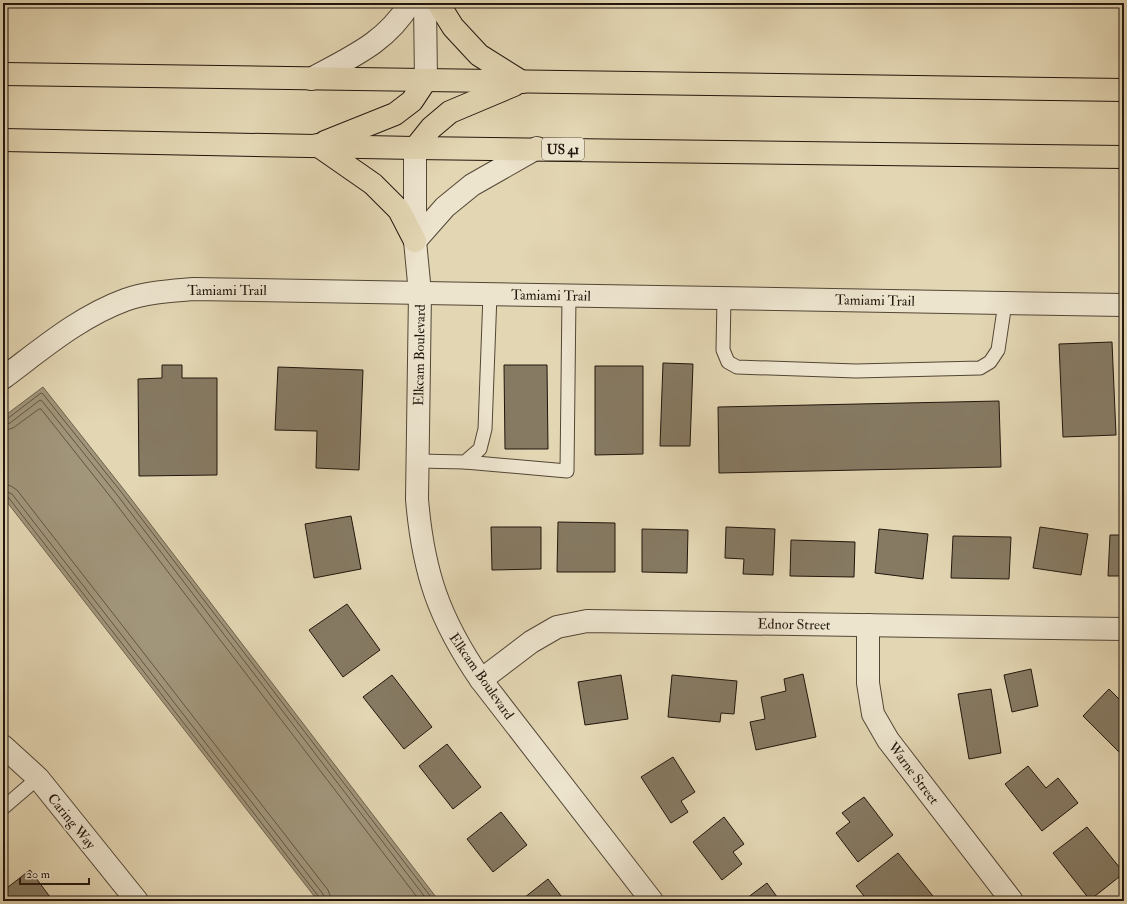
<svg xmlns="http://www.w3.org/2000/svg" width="1127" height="904" viewBox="0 0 1127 904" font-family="'IM FELL Double Pica',serif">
	<rect width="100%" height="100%" fill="#e3d6b3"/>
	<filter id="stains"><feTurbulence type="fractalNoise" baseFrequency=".005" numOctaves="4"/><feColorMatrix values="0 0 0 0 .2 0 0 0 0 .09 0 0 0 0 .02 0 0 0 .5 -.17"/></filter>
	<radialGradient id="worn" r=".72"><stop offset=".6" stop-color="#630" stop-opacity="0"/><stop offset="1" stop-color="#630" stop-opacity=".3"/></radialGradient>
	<polygon fill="#a1957a" stroke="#6e624e" points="43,387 125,491 439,901 318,901 3,497 3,417"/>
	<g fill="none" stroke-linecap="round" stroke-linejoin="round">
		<g stroke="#615643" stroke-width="1">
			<polyline points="3,420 7,419 41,393 43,394 122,493 434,901"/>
			<polyline points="3,425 10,423 40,400 42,401 118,496 428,901"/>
			<polyline points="3,431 13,428 39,409 41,409 113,500 420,901"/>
			<polyline points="3,484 11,486 17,490 328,890 332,901"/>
			<polyline points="3,490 12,494 323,894 326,901"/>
			<polyline points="3,495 8,497 319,897 320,901"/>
		</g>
	</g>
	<g fill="#867a63" stroke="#21160c">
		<polygon points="1112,342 1116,435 1063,437 1059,344"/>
		<polygon points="663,363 693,364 690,446 660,446"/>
		<polygon points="1123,364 1124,364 1124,437 1120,437"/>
		<polygon points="162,365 182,365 182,378 217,378 217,475 139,476 138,379 162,378"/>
		<polygon points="504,365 547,365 548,449 505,449"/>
		<polygon points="595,366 643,366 643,454 595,455"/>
		<polygon points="278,367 363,370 359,470 316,468 317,431 275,430"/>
		<polygon points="999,401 1001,467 719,473 718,407"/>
		<polygon points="351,516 361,569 314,578 305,524"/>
		<polygon points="558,522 615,523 615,572 557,572"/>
		<polygon points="491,527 541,527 541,569 492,570"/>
		<polygon points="726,527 775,529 773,575 743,574 744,559 725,558"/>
		<polygon points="1040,527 1088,534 1081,575 1033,568"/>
		<polygon points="642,529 688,530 687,573 642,572"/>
		<polygon points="879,529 928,534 923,579 875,573"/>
		<polygon points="1110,535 1124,535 1124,576 1108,576"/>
		<polygon points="953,536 1011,537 1009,579 951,578"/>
		<polygon points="791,540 855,542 854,577 790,576"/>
		<polygon points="347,604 380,650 343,677 309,630"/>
		<polygon points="1031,669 1038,706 1012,712 1004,675"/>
		<polygon points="803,674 816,737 756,750 750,722 765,719 761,697 786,691 784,679"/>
		<polygon points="392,675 432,727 404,749 363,697"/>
		<polygon points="621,675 628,719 585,725 578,682"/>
		<polygon points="672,675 737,681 734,714 721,713 720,722 668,717"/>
		<polygon points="991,689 1001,753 969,759 958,694"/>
		<polygon points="1109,689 1124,704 1123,756 1083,716"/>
		<polygon points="447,744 481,787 453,809 419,766"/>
		<polygon points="673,757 695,792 681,801 688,812 671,823 641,777"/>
		<polygon points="1028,766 1046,788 1058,778 1078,803 1042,831 1005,784"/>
		<polygon points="864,797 893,835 858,862 836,833 850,822 842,813"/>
		<polygon points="501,812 527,845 493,872 467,839"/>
		<polygon points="724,817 744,844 733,852 742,864 722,880 693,842"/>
		<polygon points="1087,827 1124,873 1090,900 1053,853"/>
		<polygon points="898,853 937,901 868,901 856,886"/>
		<polygon points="30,870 53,901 3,901 3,891"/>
		<polygon points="548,879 565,901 520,901"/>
		<polygon points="767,883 780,901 743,901"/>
	</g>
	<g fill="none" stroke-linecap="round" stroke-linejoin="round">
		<defs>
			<g id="service">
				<polyline points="724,298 723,350 728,362 737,367 856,371 980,368 990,362 998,350 1005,303"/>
				<polyline points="418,461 465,462 480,449 485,429 490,294"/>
				<polyline points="465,462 567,471 569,296"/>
				<polyline points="3,808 38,778"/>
			</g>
			<g id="minor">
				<polyline points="425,3 426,80"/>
				<path d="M311,79c40,-22 75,-36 99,-76"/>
				<path d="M415,148v93l5,52 -3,206c6,73 22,120 64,181l171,221"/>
				<polyline points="415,241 445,207 472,185 537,148"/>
				<path d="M3,378c39,-29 76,-61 122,-78 22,-8 46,-9 69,-11l930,16"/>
				<polyline points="868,625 868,683 873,714 888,740 1012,901"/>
				<polyline points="481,680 531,642 557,627 587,621 1124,629"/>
				<polyline points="3,746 38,778 137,901"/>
			</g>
			<g id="primary">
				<polyline points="438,3 453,27 479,55 522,82"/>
				<polyline points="3,74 1124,90"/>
				<polyline points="3,140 415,148 1124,157"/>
				<polyline points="325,142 395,114 412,101 426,80"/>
				<polyline points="317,145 373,184 399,210 415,241"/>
				<polyline points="415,148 431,128 450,112 514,85"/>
			</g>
		</defs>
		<use href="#service" stroke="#524636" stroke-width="15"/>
		<use href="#minor" stroke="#524636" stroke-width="24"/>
		<use href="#primary" stroke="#21160c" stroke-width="24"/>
		<use href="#service" stroke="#ede4ce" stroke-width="13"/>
		<use href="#minor" stroke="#ede4ce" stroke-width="22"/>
		<use href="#primary" stroke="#e3d6b3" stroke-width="22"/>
	</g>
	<g text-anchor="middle" stroke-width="3.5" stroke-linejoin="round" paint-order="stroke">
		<rect fill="#ede4ce" stroke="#5e5446" stroke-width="1" x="542" y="138" width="42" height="22" rx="3"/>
		<g font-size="13" font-weight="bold" fill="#21160c">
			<text x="563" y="154">US 41</text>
		</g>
		<g font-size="14" fill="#21160c" stroke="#ede4ce">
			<text x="227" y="295">Tamiami Trail</text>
			<text transform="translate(551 295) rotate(1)" y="5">Tamiami Trail</text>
			<text transform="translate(875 300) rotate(1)" y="5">Tamiami Trail</text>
			<text transform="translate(419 355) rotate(-89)" y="5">Elkcam Boulevard</text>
			<text transform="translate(794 624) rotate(1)" y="5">Ednor Street</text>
			<text transform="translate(482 676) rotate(55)" y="5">Elkcam Boulevard</text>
			<text transform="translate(914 773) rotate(53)" y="5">Warne Street</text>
			<text transform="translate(72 821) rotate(51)" y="5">Caring Way</text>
		</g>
	</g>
	<rect width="1127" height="904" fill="none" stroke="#e3d6b3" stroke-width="16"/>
	<rect x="4" y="4" width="1119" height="896" fill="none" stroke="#21160c" stroke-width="2"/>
	<rect x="8" y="8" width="1111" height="888" fill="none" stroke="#21160c"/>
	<path d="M20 878v6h69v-6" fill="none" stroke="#21160c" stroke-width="2"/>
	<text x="26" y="878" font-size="12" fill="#21160c" stroke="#ede4ce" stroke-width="3" paint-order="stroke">20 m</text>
	<rect width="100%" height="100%" filter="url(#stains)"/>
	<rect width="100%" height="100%" fill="url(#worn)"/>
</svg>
